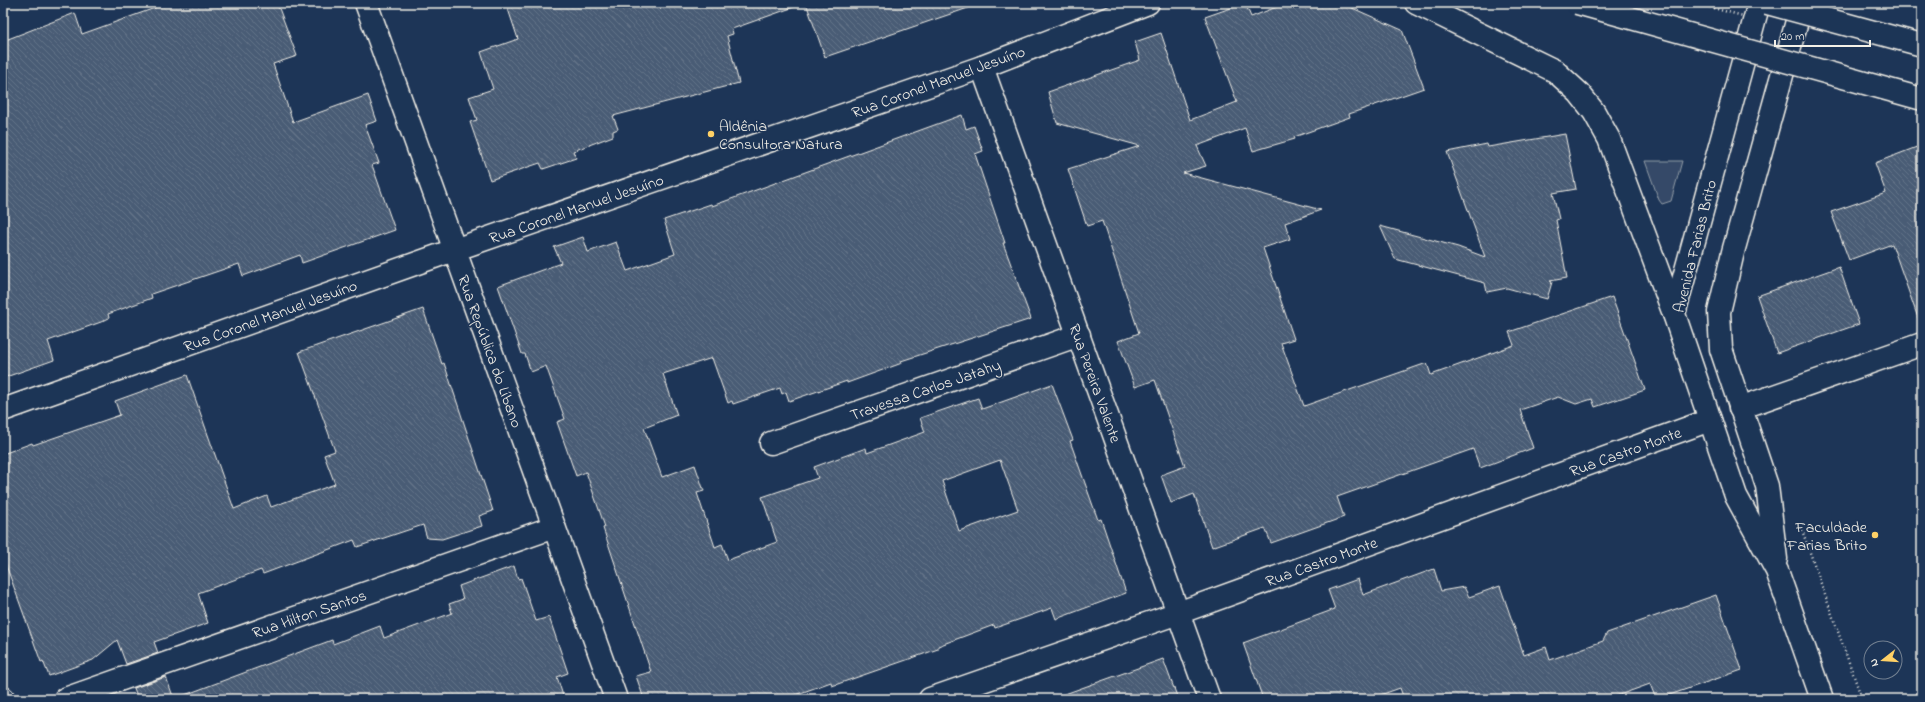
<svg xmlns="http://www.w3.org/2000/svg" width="1925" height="702" viewBox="0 0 1925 702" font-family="'Indie Flower',sans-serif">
	<defs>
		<pattern id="building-back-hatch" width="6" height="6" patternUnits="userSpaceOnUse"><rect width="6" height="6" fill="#485b74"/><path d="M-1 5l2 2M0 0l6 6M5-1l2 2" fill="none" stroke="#637388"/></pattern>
	</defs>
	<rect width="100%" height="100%" fill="#1d3557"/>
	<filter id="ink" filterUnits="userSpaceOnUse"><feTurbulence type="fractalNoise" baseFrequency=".025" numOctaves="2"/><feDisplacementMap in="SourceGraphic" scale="8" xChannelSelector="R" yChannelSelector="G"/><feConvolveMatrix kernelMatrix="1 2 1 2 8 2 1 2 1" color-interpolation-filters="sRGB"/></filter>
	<g filter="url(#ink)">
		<polygon fill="#354a67" stroke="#949ea8" points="1645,161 1682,161 1671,201 1662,204 1659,200"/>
		<g fill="url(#building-back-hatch)" stroke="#f4f1e8" fill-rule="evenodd">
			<polygon points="169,3 277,3 297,56 273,64 293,122 368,95 377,121 365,125 379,163 372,165 395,230 302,263 300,255 243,276 239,264 151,294 152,298 108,314 109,318 101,322 48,341 54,360 3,378 3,41 75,13 82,34"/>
			<polygon points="506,3 794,3 794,7 732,29 733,34 727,36 739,83 613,116 618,129 613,131 613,136 573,151 576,158 543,169 540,163 490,180 470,122 477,120 469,97 493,89 481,52 518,39"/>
			<polygon points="806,3 970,3 971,7 825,57"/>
			<polygon points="1245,3 1251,17 1287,3 1341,3 1402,30 1424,88 1349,114 1350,117 1294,137 1295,139 1253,151 1245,128 1197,146 1206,166 1183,173 1321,210 1285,223 1290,239 1263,248 1294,339 1281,343 1304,406 1427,363 1431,375 1514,345 1509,332 1612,297 1645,390 1595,407 1592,399 1576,404 1558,397 1520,410 1533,448 1480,468 1473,449 1337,497 1344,517 1271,543 1265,528 1212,547 1194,494 1171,503 1161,475 1185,466 1155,380 1135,387 1118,341 1139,333 1102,221 1087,226 1068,169 1140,146 1057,123 1048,92 1140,60 1135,42 1161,33 1190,120 1237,102 1205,17"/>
			<path d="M962,115l4,14 8,-3 9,25 -8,3 30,89h-2l28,76 -130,42 1,2 -55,20v-2l-58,20 -3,-9 -4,2 -2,-6 -47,16 -1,-3 -4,2 -16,-45 -49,16 14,41 -33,13 18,49 33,-12 9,26 -7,2 18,54 7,-3 6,16 49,-18 -15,-45 56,-19 -4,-11 52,-19 1,5 58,-21 -5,-14 58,-20 4,11 70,-25 21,56 -3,1 28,79 3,-1 25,74 -70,26 -4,-11 -57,20 -1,-3 -56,21v3l-106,37 -1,-4 -47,17h-140l-8,-23 15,-4 -48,-144 2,-1 -19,-55 -10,4 -19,-54 8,-3 -19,-53 -15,6 -6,-18h-3l-24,-68 63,-23 -7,-16 29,-10 5,15 28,-10 11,29 48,-17 -11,-34 47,-16 1,2zM1000,460l18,50 -59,21 -17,-50z"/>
			<polygon points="1565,134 1576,189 1553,193 1559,219 1556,220 1567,278 1550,281 1552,282 1547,299 1507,288 1487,292 1485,283 1395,259 1380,226 1458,247 1485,257 1447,152 1487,144 1488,147"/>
			<polygon points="1922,145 1922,318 1918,318 1892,244 1849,260 1831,212 1886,193 1875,163"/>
			<polygon points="1839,267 1859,324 1777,353 1757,296"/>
			<polygon points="423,309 442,364 444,363 493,511 479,516 482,526 442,539 427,538 423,525 357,547 354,540 263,574 261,570 198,593 208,623 154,642 158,653 126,664 117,640 93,660 49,676 43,661 41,662 3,557 3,454 32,443 33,445 120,415 115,401 187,375 234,509 267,496 271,507 335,484 324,455 335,451 299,352"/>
			<polygon points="514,566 518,579 521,578 536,621 549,617 568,673 557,677 564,699 182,699 182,696 332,640 333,644 380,626 384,638 452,613 449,604 463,599 459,586"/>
			<polygon points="1434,569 1441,591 1464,587 1469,597 1500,586 1524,655 1546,647 1550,660 1603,641 1607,633 1716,595 1742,670 1658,699 1656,699 1650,684 1608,699 1404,699 1400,688 1369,699 1263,699 1243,643 1335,609 1328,590 1358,579 1363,595"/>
			<polygon points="1163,659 1178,699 1063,699 1062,695"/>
			<polygon points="166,677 174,699 138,699 134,688"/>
		</g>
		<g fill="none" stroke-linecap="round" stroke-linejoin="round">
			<defs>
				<g id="minor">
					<polyline points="366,3 616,699"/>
					<polyline points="982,67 1209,699"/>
					<polyline points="1740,408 1922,344"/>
					<polyline points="3,410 454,250 982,67 1148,3"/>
					<polyline points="771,443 1079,335"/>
					<polyline points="3,698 3,699"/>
					<polyline points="65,699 554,527"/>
					<polyline points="930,699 1178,613 1710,420"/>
				</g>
				<g id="major">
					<polyline points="1759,3 1674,314 1736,496 1777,571 1822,699"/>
					<polyline points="1776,559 1767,486 1721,349 1719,312 1733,252 1802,3"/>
				</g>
				<polyline id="highway" points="1416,3 1555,71 1579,93 1594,112 1609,139 1674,314"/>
			</defs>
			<use href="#minor" stroke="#f4f1e8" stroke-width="25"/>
			<use href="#major" stroke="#f4f1e8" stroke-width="25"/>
			<use href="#highway" stroke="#f4f1e8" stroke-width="25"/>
			<polyline stroke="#f4f1e8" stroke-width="2.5" stroke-dasharray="1 3" stroke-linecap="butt" points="1802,530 1862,699"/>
			<use href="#minor" stroke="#1d3557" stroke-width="22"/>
			<use href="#major" stroke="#1d3557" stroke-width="22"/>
			<use href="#highway" stroke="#1d3557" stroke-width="22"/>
			<defs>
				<g id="highway-bridge">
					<polyline points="1577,3 1922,99"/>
					<polyline points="1767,3 1922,45"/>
				</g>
			</defs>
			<use href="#highway-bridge" stroke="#f4f1e8" stroke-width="25" stroke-linecap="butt"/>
			<polyline stroke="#f4f1e8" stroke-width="2.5" stroke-dasharray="1 3" stroke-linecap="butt" points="1694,3 1743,16"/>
			<use href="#highway-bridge" stroke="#1d3557" stroke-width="22"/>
		</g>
	</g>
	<g fill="#ffd166" stroke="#1d3557" stroke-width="1.5">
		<circle cx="711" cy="134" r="4"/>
		<circle cx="1875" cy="535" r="4"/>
	</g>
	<g text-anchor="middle" stroke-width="3.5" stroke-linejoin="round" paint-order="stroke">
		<g font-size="16" fill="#f4f1e8" stroke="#1d3557">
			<text transform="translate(938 81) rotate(-20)" y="6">Rua Coronel Manuel Jesuíno</text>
			<text transform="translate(576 208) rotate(-19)" y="6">Rua Coronel Manuel Jesuíno</text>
			<text transform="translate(1694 246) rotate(-76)" y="6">Avenida Farias Brito</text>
			<text transform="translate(270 315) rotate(-20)" y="6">Rua Coronel Manuel Jesuíno</text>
			<text transform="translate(491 351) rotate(70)" y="6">Rua República do Líbano</text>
			<text transform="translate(1096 383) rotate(70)" y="6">Rua Pereira Valente</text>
			<text transform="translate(925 389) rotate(-19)" y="6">Travessa Carlos Jatahy</text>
			<text transform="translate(1625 451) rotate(-20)" y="6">Rua Castro Monte</text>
			<text transform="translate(1321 561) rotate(-20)" y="6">Rua Castro Monte</text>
			<text transform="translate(309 613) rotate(-19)" y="6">Rua Hilton Santos</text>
		</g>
		<g font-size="16" fill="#f4f1e8" stroke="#1d3557" text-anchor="start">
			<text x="719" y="131">Aldênia<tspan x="719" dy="18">Consultora Natura</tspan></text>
			<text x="1867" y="532" text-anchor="end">Faculdade<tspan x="1867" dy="18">Farias Brito</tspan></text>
		</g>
	</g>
	<rect width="1925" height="702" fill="none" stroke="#1d3557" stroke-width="16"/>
	<rect x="8" y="8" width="1909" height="686" fill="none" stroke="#f4f1e8" stroke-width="1.5" filter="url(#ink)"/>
	<g transform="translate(1883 660) rotate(253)"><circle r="19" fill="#1d3557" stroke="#738091"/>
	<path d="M0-3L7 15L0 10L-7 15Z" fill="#ffd166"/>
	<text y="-6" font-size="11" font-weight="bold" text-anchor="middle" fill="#f4f1e8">N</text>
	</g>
	<path d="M1775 40v6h95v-6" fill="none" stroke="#f4f1e8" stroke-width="2"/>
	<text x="1781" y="40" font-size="12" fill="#f4f1e8" stroke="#1d3557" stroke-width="3" paint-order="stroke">20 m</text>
</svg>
